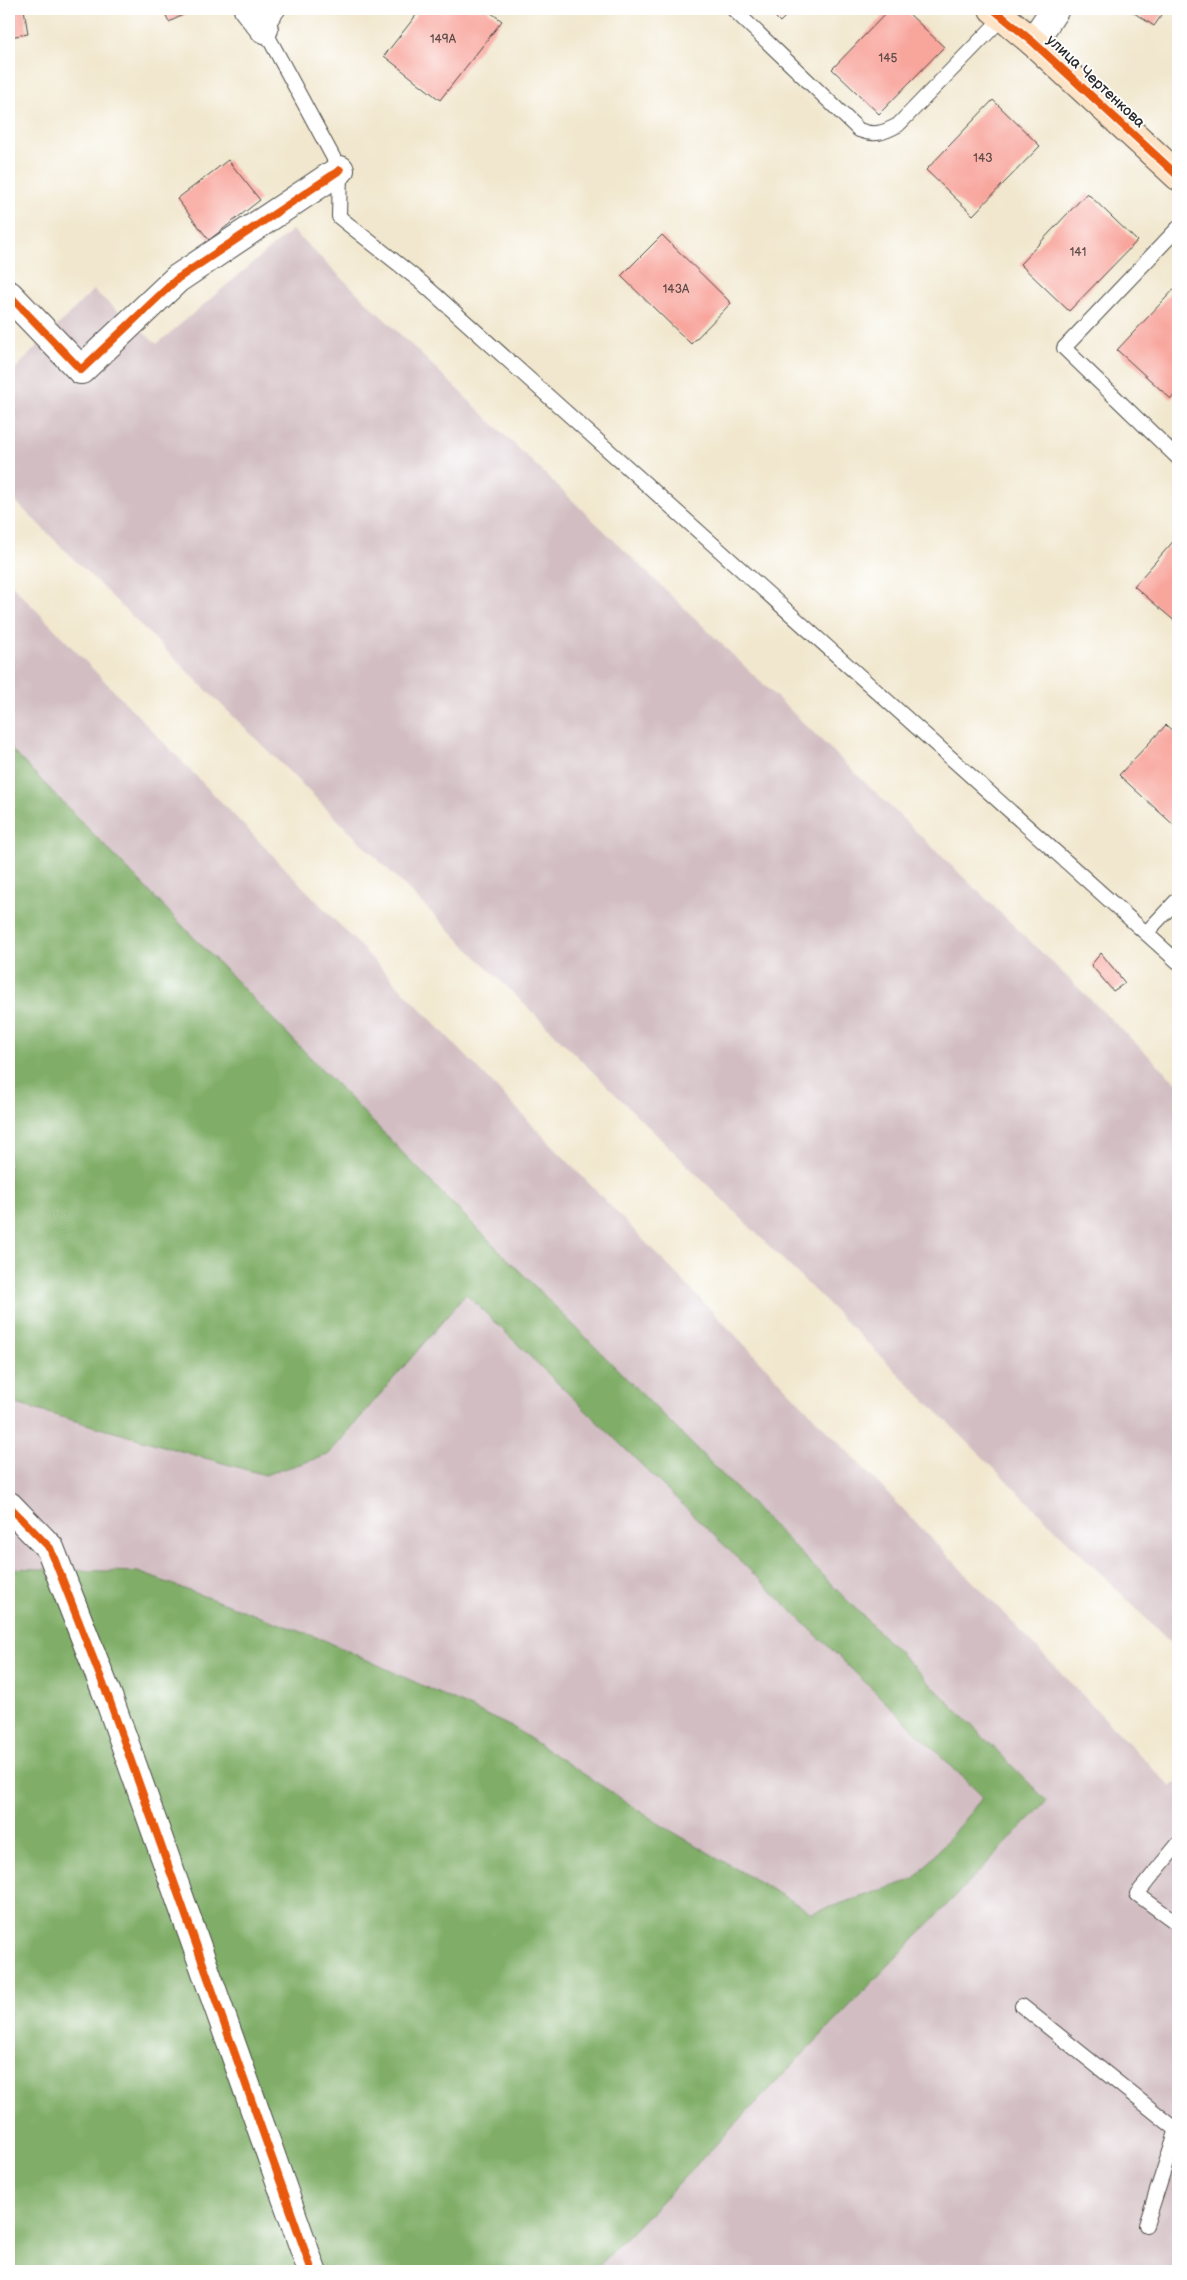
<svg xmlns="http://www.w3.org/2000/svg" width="1187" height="2280" viewBox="0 0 1187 2280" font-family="'Balsamiq Sans',sans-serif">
	<rect width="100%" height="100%" fill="#fff"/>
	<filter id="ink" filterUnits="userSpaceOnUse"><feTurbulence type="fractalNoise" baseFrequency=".02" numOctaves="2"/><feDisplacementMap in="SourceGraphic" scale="10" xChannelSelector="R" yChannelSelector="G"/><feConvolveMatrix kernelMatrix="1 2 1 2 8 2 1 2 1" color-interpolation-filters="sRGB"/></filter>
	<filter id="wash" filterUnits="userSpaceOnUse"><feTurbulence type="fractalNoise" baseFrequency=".0096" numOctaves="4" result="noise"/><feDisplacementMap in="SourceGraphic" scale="20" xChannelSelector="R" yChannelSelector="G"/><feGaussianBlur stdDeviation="1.12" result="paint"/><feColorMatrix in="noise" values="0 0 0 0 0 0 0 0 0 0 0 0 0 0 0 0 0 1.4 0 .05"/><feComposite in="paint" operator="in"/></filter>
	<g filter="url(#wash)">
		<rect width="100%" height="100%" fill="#f1e7ce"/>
		<g fill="#d2bec2">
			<polygon points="292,230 1176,1082 1178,1080 1178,1650 9,495 9,375 93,290 157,344"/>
			<polygon points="9,582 1171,1787 1178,1781 1178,2271 9,2271"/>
		</g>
		<polygon fill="#80ae67" stroke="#566c49" points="9,747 436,1187 1047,1801 594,2271 9,2271 9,1568 138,1572 324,1640 514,1728 661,1825 812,1913 915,1879 983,1797 466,1294 328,1455 265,1475 9,1402"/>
		<g id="blocks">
			<g fill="#f8a59c">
				<polygon points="9,9 24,9 28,34 9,37"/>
				<polygon points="163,9 195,9 169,22"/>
				<polygon points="421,9 486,9 502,21 440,100 384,56"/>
				<polygon points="767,9 793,9 780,22"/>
				<polygon points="890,9 904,9 944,47 879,114 832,69"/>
				<polygon points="1128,9 1166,9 1154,26"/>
				<polygon points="993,100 1040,146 973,215 926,170"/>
				<polygon points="228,160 260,200 209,240 177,199"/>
				<polygon points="1087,193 1137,241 1069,311 1020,264"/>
				<polygon points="662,235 731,303 691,344 621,276"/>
				<polygon points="1178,285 1178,391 1171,399 1117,350"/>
				<polygon points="1178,536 1178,624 1134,586"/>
				<polygon points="1166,725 1178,736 1178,829 1119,775"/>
				<polygon points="1101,953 1125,983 1113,991 1091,965"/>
			</g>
		</g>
	</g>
	<g filter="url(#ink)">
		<use href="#blocks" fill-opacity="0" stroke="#494743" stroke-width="1"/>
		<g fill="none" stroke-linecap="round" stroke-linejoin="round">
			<defs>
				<g id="lane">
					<polyline points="279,9 264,29 340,170 339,217 421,282 1178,962"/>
					<path d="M733,9l126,121c16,6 24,3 39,-5l105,-108"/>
					<polyline points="1178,228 1064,348 1178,458"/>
					<polyline points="1146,933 1178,899"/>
					<polyline points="1178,1844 1137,1894 1178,1924"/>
					<polyline points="1022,2006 1177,2130"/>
					<polyline points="1146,2225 1178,2126"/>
				</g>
				<g id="street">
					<polyline points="248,9 264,29"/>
					<polyline points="1033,42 1055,9"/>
					<polyline points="9,295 81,370 177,279 340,170"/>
					<polyline points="9,1506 50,1548 109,1699 312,2271"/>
				</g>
				<polyline id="secondary" points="993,9 1033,42 1178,176"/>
			</defs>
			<use href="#lane" stroke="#494743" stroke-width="16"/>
			<use href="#street" stroke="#494743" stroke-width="30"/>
			<use href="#secondary" stroke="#494743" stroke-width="30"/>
			<use href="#lane" stroke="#fff" stroke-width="14"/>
			<use href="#street" stroke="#fff" stroke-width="28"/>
			<use href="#secondary" stroke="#fee4c6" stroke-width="28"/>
			<defs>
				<g id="cycleway">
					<polyline points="993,9 1033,42 1178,176"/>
					<polyline points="9,295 81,370 177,279 340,170"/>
					<polyline points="9,1506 50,1548 109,1699 312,2271"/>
				</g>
			</defs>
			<use href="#cycleway" stroke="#fff" stroke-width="11"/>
			<use href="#cycleway" stroke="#e8590c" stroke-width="8"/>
		</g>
	</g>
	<g text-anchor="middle" stroke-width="4" stroke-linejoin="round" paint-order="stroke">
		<g font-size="12" fill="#5e4a47">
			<text x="443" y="43">149А</text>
			<text x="888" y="62">145</text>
			<text x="983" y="162">143</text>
			<text x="1078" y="256">141</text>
			<text x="676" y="293">143А</text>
		</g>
		<g font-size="15" fill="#2b2b2b" stroke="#fff">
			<text transform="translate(1096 81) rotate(43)" y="5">улица Чертенкова</text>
		</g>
	</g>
	<rect width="1187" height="2280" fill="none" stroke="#fff" stroke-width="30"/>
</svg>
